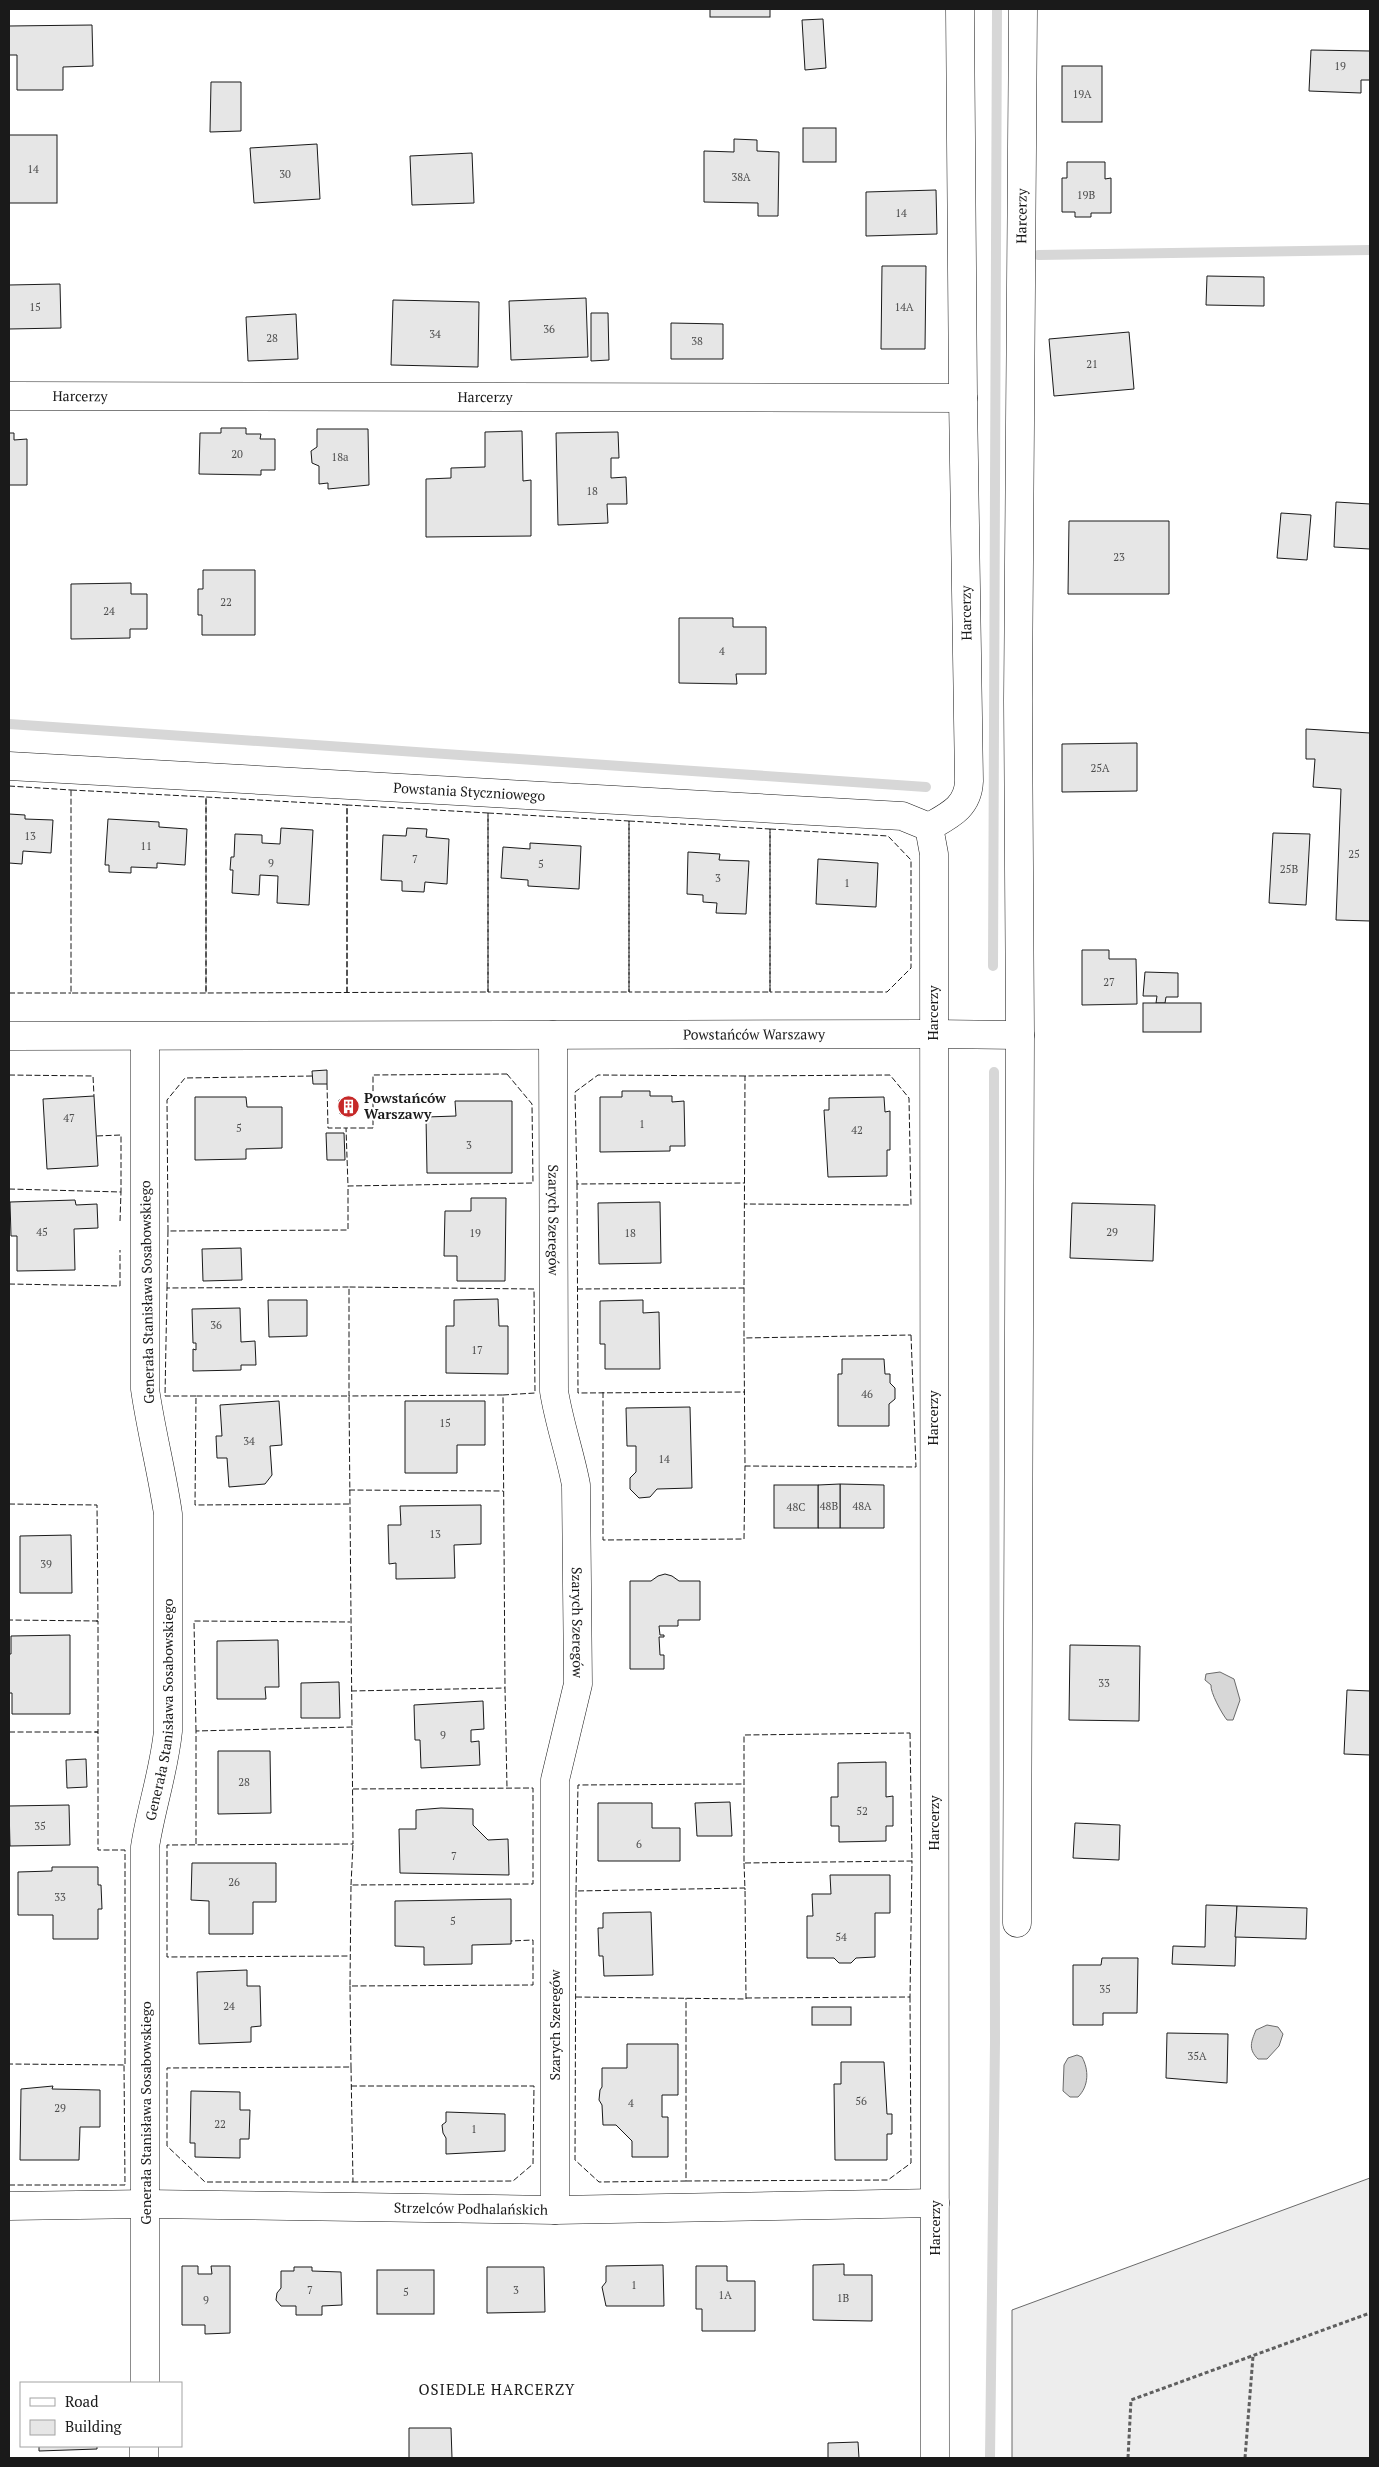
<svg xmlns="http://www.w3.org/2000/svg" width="1379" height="2467" viewBox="0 0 1379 2467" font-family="'PT Serif',serif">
	<rect width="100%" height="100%" fill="#fff"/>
	<polygon fill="#ededed" stroke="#6a6a6a" points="1370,2178 1370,2458 1012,2458 1012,2310"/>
	<g fill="#d7d7d7" stroke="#6a6a6a">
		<path d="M1220,1672l14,7 6,21 -7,20h-6c-5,-6 -17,-28 -16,-35l-6,-5 1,-6z"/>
		<path d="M1267,2025l11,2 5,7 -4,12 -12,13h-9c-10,-10 -7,-17 -2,-29z"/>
		<path d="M1077,2055l5,2c7,13 7,29 -4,40h-8l-7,-6 1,-26 4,-7z"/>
	</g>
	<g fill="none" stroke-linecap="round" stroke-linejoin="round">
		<g stroke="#d7d7d7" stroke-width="10">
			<polyline points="1038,255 1370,250"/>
			<polyline points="9,724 926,787"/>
			<polyline points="993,966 997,9"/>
			<polyline points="990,2458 995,2042 994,1072"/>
		</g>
	</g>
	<g fill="#e6e6e6" stroke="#1a1a1a">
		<rect x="710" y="9" width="60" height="8"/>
		<polygon points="823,19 826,68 805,70 802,20"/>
		<polygon points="92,25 93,66 63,67 63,90 17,90 17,55 9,55 9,26"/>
		<polygon points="1311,50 1370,51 1370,80 1361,80 1361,93 1309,91"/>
		<rect x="1062" y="66" width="40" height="56"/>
		<polygon points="211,82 241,82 241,131 210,132"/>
		<rect x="803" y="128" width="33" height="34"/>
		<rect x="9" y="135" width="48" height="68"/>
		<polygon points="734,139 757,140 757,151 779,152 778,216 758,216 758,203 704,202 704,151 734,152"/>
		<polygon points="317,144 320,199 254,203 250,148"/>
		<polygon points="472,153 474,203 412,205 410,156"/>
		<polygon points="1067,162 1105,162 1105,179 1111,178 1111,213 1091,213 1091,217 1075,217 1075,212 1062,212 1062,178 1067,178"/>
		<polygon points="936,190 937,234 866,236 866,192"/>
		<polygon points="882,266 926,266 925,349 881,349"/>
		<polygon points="1207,276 1264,277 1264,306 1206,305"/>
		<polygon points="60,284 61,328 9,329 9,285"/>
		<polygon points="586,298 588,357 511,360 509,301"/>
		<polygon points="393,300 479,302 478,367 391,365"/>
		<polygon points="591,313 608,313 609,360 591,361"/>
		<polygon points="296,314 298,359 248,361 246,317"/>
		<polygon points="671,323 723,324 723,359 671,359"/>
		<polygon points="1129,332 1134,389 1054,396 1049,339"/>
		<polygon points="221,428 246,428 246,434 261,434 260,439 275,439 275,470 261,470 261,475 199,474 200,433 221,433"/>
		<polygon points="317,429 368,429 369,485 328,489 328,483 319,484 319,466 312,463 311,451 317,447"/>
		<polygon points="522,431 523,481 531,480 531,536 426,537 426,479 451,478 451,468 485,467 485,432"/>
		<polygon points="618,432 619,458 611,458 611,478 626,477 627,504 607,504 608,523 558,525 556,433"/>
		<polygon points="9,433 14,433 14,440 27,439 27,485 9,485"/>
		<polygon points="1336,502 1370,504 1370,549 1334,547"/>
		<polygon points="1281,513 1311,515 1307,560 1277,558"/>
		<polygon points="1069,521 1169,521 1169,594 1068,594"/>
		<polygon points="203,570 255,570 255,635 202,635 202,615 198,615 198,589 203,589"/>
		<polygon points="131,583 131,594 147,594 147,629 130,629 130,638 71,639 71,584"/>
		<polygon points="679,618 733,618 733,627 766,627 766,674 736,674 737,684 679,683"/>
		<polygon points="1306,729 1370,733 1370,921 1336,920 1341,789 1313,787 1315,759 1306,759"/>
		<polygon points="1137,743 1137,791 1062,792 1062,744"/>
		<polygon points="9,814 25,815 25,819 53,820 51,853 23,851 22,864 9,863"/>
		<polygon points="108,819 159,822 159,827 187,829 185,865 157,863 157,868 131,867 131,873 109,872 109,865 105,865"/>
		<polygon points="281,828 313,830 309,905 277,903 278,876 260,875 259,895 232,893 233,870 230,870 231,857 234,857 235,834 262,835 262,843 280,844"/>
		<polygon points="407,828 427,829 426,837 449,839 447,884 425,882 424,892 402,891 402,881 381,880 383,835 406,836"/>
		<polygon points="1273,833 1310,834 1306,905 1269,903"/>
		<polygon points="530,843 581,846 579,889 528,886 528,880 501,878 503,847 530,849"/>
		<polygon points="688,852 720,854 719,860 749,861 746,914 716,913 717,903 703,902 703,895 687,894"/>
		<polygon points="818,859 878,863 876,907 816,904"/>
		<polygon points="1082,950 1109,950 1109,959 1136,959 1137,1004 1082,1005"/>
		<polygon points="1145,972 1178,973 1178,997 1166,997 1165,1003 1156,1003 1157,996 1143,996"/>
		<rect x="1143" y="1003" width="58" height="29"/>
		<polygon points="327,1070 327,1084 313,1084 312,1071"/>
		<polygon points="622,1091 650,1091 650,1096 672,1096 672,1102 684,1101 685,1146 670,1146 670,1151 600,1152 600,1097 622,1097"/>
		<polygon points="94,1096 98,1166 47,1169 43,1099"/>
		<polygon points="195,1097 246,1097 247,1107 282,1107 282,1148 246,1149 246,1159 195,1160"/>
		<polygon points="884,1097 885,1112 890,1111 890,1150 887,1150 887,1176 828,1177 824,1110 829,1110 829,1098"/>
		<polygon points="355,1098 356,1113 340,1114 339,1100"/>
		<polygon points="455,1101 512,1101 512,1173 427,1173 426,1117 456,1116"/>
		<polygon points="326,1133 344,1133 345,1160 327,1160"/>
		<polygon points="471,1198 506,1198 505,1281 457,1281 457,1256 444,1256 445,1211 471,1211"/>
		<polygon points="75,1200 76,1205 97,1204 98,1228 74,1229 75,1270 17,1271 17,1236 11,1236 10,1202"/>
		<polygon points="660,1202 661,1263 599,1264 598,1203"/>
		<polygon points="1072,1203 1155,1205 1153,1261 1070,1258"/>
		<polygon points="241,1248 242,1280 203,1281 202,1249"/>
		<polygon points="498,1299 499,1326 508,1326 508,1374 446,1373 446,1326 454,1326 454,1300"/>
		<polygon points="268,1300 307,1300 307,1336 269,1337"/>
		<polygon points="643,1300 643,1313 659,1312 660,1369 605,1369 605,1344 600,1344 600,1301"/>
		<polygon points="240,1308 241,1342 255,1341 256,1365 241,1365 241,1370 193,1371 193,1349 196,1350 196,1343 193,1343 192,1309"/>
		<polygon points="842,1359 884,1359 885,1374 890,1374 890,1383 895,1388 895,1399 889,1404 889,1426 838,1426 838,1374 842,1374"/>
		<polygon points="279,1401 282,1445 270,1446 272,1475 265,1484 229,1487 227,1458 217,1458 216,1436 222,1436 220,1405"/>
		<polygon points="405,1401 485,1401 485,1445 457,1445 457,1473 405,1473"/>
		<polygon points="690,1407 692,1488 657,1489 650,1497 639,1498 630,1489 630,1478 636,1472 636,1446 627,1446 626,1408"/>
		<polygon points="840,1484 884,1485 884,1528 840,1528"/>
		<polygon points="840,1484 840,1528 818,1528 818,1485"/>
		<rect x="774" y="1485" width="44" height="43"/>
		<polygon points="481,1505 481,1544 454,1545 455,1578 396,1579 396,1563 389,1564 388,1525 401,1525 400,1506"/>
		<polygon points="71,1535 72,1593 20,1593 20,1536"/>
		<polygon points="665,1574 672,1576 679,1581 700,1581 700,1620 678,1620 678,1626 659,1626 660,1635 664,1635 664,1637 659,1637 660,1655 664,1655 664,1669 630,1669 630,1581 651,1581 658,1576"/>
		<polygon points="70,1635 70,1714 12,1714 12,1693 9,1693 9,1654 11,1654 11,1636"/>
		<polygon points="278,1640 279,1687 265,1687 266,1699 217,1699 217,1641"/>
		<polygon points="1070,1645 1140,1646 1139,1721 1069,1720"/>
		<polygon points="339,1682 340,1718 301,1718 301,1683"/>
		<polygon points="1347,1690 1370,1691 1370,1755 1344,1754"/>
		<polygon points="483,1701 484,1729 471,1730 471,1742 479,1741 480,1765 421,1768 420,1740 415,1740 414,1705"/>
		<polygon points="218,1751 270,1751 271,1813 218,1814"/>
		<polygon points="86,1759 87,1787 67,1788 66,1760"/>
		<polygon points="886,1762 886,1797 893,1796 893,1826 886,1826 886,1841 839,1842 839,1826 831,1826 831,1797 838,1797 838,1763"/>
		<polygon points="730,1802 732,1836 697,1836 695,1803"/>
		<polygon points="598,1803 652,1803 652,1828 680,1828 680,1861 598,1861"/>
		<polygon points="69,1805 70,1845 10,1846 9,1806"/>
		<polygon points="441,1808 473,1809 473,1825 488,1840 508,1839 509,1875 400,1873 399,1829 416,1829 416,1810"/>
		<polygon points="1075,1823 1120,1825 1119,1860 1073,1858"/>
		<polygon points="192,1863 276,1863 276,1902 253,1902 253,1934 209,1934 209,1901 191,1900"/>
		<polygon points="52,1867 98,1867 98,1885 101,1885 102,1909 98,1909 98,1939 53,1939 53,1915 18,1915 18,1872 52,1871"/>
		<polygon points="830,1875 890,1875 890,1913 875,1913 875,1957 856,1958 851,1963 839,1963 834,1958 807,1958 807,1916 813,1916 812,1894 831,1894"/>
		<polygon points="511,1899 511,1944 472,1945 472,1964 424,1965 424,1947 395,1946 395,1901"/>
		<polygon points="1206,1905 1237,1906 1235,1966 1172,1964 1173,1946 1205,1947"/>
		<polygon points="1237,1906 1307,1908 1306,1939 1235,1937"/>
		<polygon points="651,1912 653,1975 604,1976 603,1956 599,1956 598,1928 603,1928 603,1913"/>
		<polygon points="1102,1958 1138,1958 1137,2013 1103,2013 1103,2025 1073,2025 1073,1965 1101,1965"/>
		<polygon points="247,1970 247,1986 260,1986 261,2026 251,2027 251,2042 199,2044 197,1972"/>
		<rect x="812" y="2007" width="39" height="18"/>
		<polygon points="1167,2033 1228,2034 1227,2083 1166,2078"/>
		<polygon points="627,2044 678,2044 678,2095 662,2095 662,2117 668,2117 668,2157 632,2157 632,2141 616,2125 603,2125 602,2105 599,2100 600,2090 602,2087 602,2068 627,2068"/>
		<polygon points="841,2062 884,2062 887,2114 892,2114 892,2134 887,2134 887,2160 835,2160 834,2084 841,2084"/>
		<polygon points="53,2086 52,2089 100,2090 100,2127 80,2127 79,2160 20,2160 21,2089"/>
		<polygon points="191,2091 240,2092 240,2110 250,2110 249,2139 240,2139 240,2158 195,2157 195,2143 190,2143"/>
		<polygon points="446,2112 505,2114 505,2151 446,2154 446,2138 443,2133 442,2125 446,2122"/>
		<polygon points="844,2264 844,2275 872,2275 872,2321 813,2320 813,2265"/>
		<polygon points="663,2265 664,2306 606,2306 602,2287 606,2282 606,2266"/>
		<polygon points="182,2266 198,2266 198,2274 212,2274 211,2266 230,2266 230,2333 205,2334 205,2325 182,2325"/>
		<polygon points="696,2266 727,2266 727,2281 755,2281 755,2331 702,2331 702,2309 696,2309"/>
		<polygon points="294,2267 312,2267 312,2271 341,2272 342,2305 322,2306 322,2315 296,2315 296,2306 281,2306 276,2300 277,2293 281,2288 281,2271 294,2271"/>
		<polygon points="487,2267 544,2267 545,2312 487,2313"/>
		<rect x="377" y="2270" width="57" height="44"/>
		<polygon points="409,2428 451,2428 452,2458 409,2458"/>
		<polygon points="858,2442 859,2458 828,2458 828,2443"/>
		<polygon points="39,2446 97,2446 97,2449 39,2451"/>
	</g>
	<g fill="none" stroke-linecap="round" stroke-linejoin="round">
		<defs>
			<g id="minor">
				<path id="s1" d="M9,396l954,2"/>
				<path id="s2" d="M9,766l893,50 27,11"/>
				<path id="s3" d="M553,1035l1,356c5,32 16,62 22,94l2,199 -23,96v430"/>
				<path id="s4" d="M9,1036l924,-2"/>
				<polyline points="1017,1923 1020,1035"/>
				<path id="s5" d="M9,2206l138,-2 408,6 380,-7"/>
				<path id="s6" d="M145,2383v-536c6,-39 19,-76 23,-116v-217c-6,-42 -17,-83 -23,-125v-352"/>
				<polyline points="144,2458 144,2446"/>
			</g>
			<g id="tertiary">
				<path id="s7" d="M933,1034l87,1 -2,-334 5,-692"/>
				<path d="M935,2458l-1,-1604 -5,-27c21,-12 39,-20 40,-46l-6,-383 -3,-389"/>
			</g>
		</defs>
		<use href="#minor" stroke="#1a1a1a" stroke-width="29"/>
		<use href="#tertiary" stroke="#1a1a1a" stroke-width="29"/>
		<g stroke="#5f5f5f" stroke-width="3" stroke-dasharray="4 2.5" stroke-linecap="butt">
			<polyline points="1128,2458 1131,2400 1370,2313"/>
			<polyline points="1245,2458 1253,2356"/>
		</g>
		<use href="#minor" stroke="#fff" stroke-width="28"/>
		<use href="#tertiary" stroke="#fff" stroke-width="28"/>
		<g stroke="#1a1a1a" stroke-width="1" stroke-dasharray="6 2.5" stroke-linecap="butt">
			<polyline points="9,786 71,790"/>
			<polygon points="71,790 206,797 206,993 71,993"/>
			<polygon points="488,813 629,821 629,992 488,992"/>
			<polygon points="629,821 770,829 770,992 629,992"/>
			<polygon points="770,829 888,836 911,860 911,968 887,992 770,992"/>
			<polyline points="9,993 71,993"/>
			<polyline points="347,993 347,805 206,797 206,993 488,992 488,813 347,805 347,993"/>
			<polygon points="507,1074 532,1104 533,1183 348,1186 346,1128 373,1128 373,1075"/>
			<polyline points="9,1075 93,1076 94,1096"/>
			<polyline points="745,1076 598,1075 575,1092 577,1184 745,1183"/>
			<polyline points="327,1084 328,1128 346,1128"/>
			<polyline points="577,1184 578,1393 745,1392"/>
			<polyline points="9,1189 121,1192 121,1135 96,1136"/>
			<polyline points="120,1221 121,1192"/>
			<polyline points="168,1231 167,1100 185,1078 313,1076"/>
			<polyline points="9,1284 120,1286 120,1250"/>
			<polyline points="167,1288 168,1231 348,1230 348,1186"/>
			<polyline points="744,1288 744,1338"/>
			<polyline points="577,1289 744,1288 745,1076 890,1075 909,1098 911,1205 745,1204"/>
			<polygon points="911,1335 916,1467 745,1466 744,1338"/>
			<polyline points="603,1392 603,1540 744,1539 745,1466"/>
			<polyline points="503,1395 535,1393 534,1289 349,1287 349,1396 503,1395 505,1688"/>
			<polyline points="196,1396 165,1396 167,1288 349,1287"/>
			<polyline points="349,1490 503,1491"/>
			<polyline points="9,1504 97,1505 98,1621 9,1620"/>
			<polyline points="349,1504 195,1505 196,1396 349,1396 352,1727"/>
			<polyline points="351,1691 505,1688 507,1788"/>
			<polyline points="196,1731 194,1621 350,1622"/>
			<polyline points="9,1732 98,1732 98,1850 125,1850 125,2065 9,2064"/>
			<polyline points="95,1732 98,1732 98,1621 96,1621"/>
			<polygon points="910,1733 912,1861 744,1863 744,1735"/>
			<polyline points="353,1789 533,1788 533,1884 351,1885 350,1986 533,1985 533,1940 511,1941"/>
			<polyline points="196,1844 196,1731 352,1727 353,1844 167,1845 167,1957 350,1956"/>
			<polyline points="744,1863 745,1890"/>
			<polyline points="351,1885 353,1844"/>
			<polyline points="576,1891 578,1785 744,1784"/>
			<polyline points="350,1986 351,2067"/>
			<polyline points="576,1997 746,1999 745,1888 576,1891 575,2160 599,2182 686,2181 686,1998"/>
			<polyline points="746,1998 910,1997 912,1861"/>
			<polygon points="351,2067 353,2182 205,2182 167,2146 167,2068"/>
			<polyline points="351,2086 534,2086 533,2164 513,2181 353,2182"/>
			<polyline points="686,2181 888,2180 911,2163 910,1997"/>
			<polyline points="9,2185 125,2185 124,2065"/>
		</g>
	</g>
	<defs>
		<symbol id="building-disc" viewBox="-11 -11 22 22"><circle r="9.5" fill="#c62828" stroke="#fff"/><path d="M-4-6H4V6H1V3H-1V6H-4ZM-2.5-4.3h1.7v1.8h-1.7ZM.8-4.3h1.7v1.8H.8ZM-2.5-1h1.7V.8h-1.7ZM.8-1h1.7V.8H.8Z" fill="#fff"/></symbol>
	</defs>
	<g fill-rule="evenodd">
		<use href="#building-disc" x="336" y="1094" width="25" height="25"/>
	</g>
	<g text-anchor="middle" stroke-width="4" stroke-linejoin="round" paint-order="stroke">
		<g font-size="11" fill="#4d4d4d">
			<text x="1340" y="70">19</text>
			<text x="1082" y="98">19A</text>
			<text x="33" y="173">14</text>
			<text x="285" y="178">30</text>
			<text x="741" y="181">38A</text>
			<text x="1086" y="199">19B</text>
			<text x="901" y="217">14</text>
			<text x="35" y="311">15</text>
			<text x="904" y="311">14A</text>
			<text x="549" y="333">36</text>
			<text x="435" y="338">34</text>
			<text x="272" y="342">28</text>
			<text x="697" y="345">38</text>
			<text x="1092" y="368">21</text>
			<text x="237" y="458">20</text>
			<text x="340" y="461">18a</text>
			<text x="592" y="495">18</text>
			<text x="1119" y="561">23</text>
			<text x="226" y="606">22</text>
			<text x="109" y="615">24</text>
			<text x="722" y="655">4</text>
			<text x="1100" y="772">25A</text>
			<text x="30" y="840">13</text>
			<text x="146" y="850">11</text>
			<text x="1354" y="858">25</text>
			<text x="415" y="863">7</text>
			<text x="271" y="867">9</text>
			<text x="541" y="868">5</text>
			<text x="1289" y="873">25B</text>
			<text x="718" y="882">3</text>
			<text x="847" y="887">1</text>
			<text x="1109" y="986">27</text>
			<text x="69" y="1122">47</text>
			<text x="642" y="1128">1</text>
			<text x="239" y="1132">5</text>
			<text x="857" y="1134">42</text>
			<text x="469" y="1149">3</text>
			<text x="42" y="1236">45</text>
			<text x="1112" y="1236">29</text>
			<text x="475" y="1237">19</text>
			<text x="630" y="1237">18</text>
			<text x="216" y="1329">36</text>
			<text x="477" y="1354">17</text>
			<text x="867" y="1398">46</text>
			<text x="445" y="1427">15</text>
			<text x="249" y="1445">34</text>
			<text x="664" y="1463">14</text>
			<text x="829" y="1510">48B</text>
			<text x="862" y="1510">48A</text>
			<text x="796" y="1511">48C</text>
			<text x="435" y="1538">13</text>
			<text x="46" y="1568">39</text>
			<text x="1104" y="1687">33</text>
			<text x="443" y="1739">9</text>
			<text x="244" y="1786">28</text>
			<text x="862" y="1815">52</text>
			<text x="40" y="1830">35</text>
			<text x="639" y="1848">6</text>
			<text x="454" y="1860">7</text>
			<text x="234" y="1886">26</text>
			<text x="60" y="1901">33</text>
			<text x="453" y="1925">5</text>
			<text x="841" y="1941">54</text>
			<text x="1105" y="1993">35</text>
			<text x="229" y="2010">24</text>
			<text x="1197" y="2060">35A</text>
			<text x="861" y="2105">56</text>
			<text x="631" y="2107">4</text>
			<text x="60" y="2112">29</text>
			<text x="220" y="2128">22</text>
			<text x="474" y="2133">1</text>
			<text x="634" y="2289">1</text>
			<text x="310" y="2294">7</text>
			<text x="516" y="2294">3</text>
			<text x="406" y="2296">5</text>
			<text x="725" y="2299">1A</text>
			<text x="843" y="2302">1B</text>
			<text x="206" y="2304">9</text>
		</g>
		<g font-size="14" fill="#1a1a1a" stroke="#fff">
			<text dy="5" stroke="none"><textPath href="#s7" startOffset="906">Harcerzy</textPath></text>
			<text dy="5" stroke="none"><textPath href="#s1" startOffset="71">Harcerzy</textPath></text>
			<text dy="5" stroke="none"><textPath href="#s1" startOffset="476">Harcerzy</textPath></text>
			<text transform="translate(966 613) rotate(-91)" y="5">Harcerzy</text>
			<text dy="5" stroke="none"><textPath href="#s2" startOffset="461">Powstania Styczniowego</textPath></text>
			<text transform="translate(933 1013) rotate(-90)" y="5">Harcerzy</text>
			<text dy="5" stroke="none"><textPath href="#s4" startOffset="745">Powstańców Warszawy</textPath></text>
			<text dy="5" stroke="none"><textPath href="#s3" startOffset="185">Szarych Szeregów</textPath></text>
			<text transform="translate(147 1292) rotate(-91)" y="5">Generała Stanisława Sosabowskiego</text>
			<text transform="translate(933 1418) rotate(-90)" y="5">Harcerzy</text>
			<text dy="5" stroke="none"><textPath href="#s3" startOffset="590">Szarych Szeregów</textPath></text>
			<text dy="5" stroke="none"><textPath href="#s6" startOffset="675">Generała Stanisława Sosabowskiego</textPath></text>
			<text transform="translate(934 1823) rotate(-90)" y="5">Harcerzy</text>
			<text transform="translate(555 2025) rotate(-90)" y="5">Szarych Szeregów</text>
			<text transform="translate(146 2113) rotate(-90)" y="5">Generała Stanisława Sosabowskiego</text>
			<text dy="5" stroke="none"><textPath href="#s5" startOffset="462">Strzelców Podhalańskich</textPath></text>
			<text transform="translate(935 2228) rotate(-90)" y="5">Harcerzy</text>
		</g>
		<g font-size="14" font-weight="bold" fill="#1a1a1a" stroke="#fff" text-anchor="start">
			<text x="364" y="1103">Powstańców<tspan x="364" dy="16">Warszawy</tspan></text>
		</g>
		<g font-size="15" letter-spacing="1" fill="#1a1a1a" stroke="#fff">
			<text x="497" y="2395">OSIEDLE HARCERZY</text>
		</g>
	</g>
	<rect width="1379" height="2467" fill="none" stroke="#1a1a1a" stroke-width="20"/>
	<rect x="20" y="2382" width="162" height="65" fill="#ffffff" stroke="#a3a3a3"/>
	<rect x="30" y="2398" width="25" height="8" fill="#ffffff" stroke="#a3a3a3"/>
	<text x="65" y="2407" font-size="15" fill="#1a1a1a">Road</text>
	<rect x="30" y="2420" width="25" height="15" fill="#e6e6e6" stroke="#a3a3a3"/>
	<text x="65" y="2432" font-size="15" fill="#1a1a1a">Building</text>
</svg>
